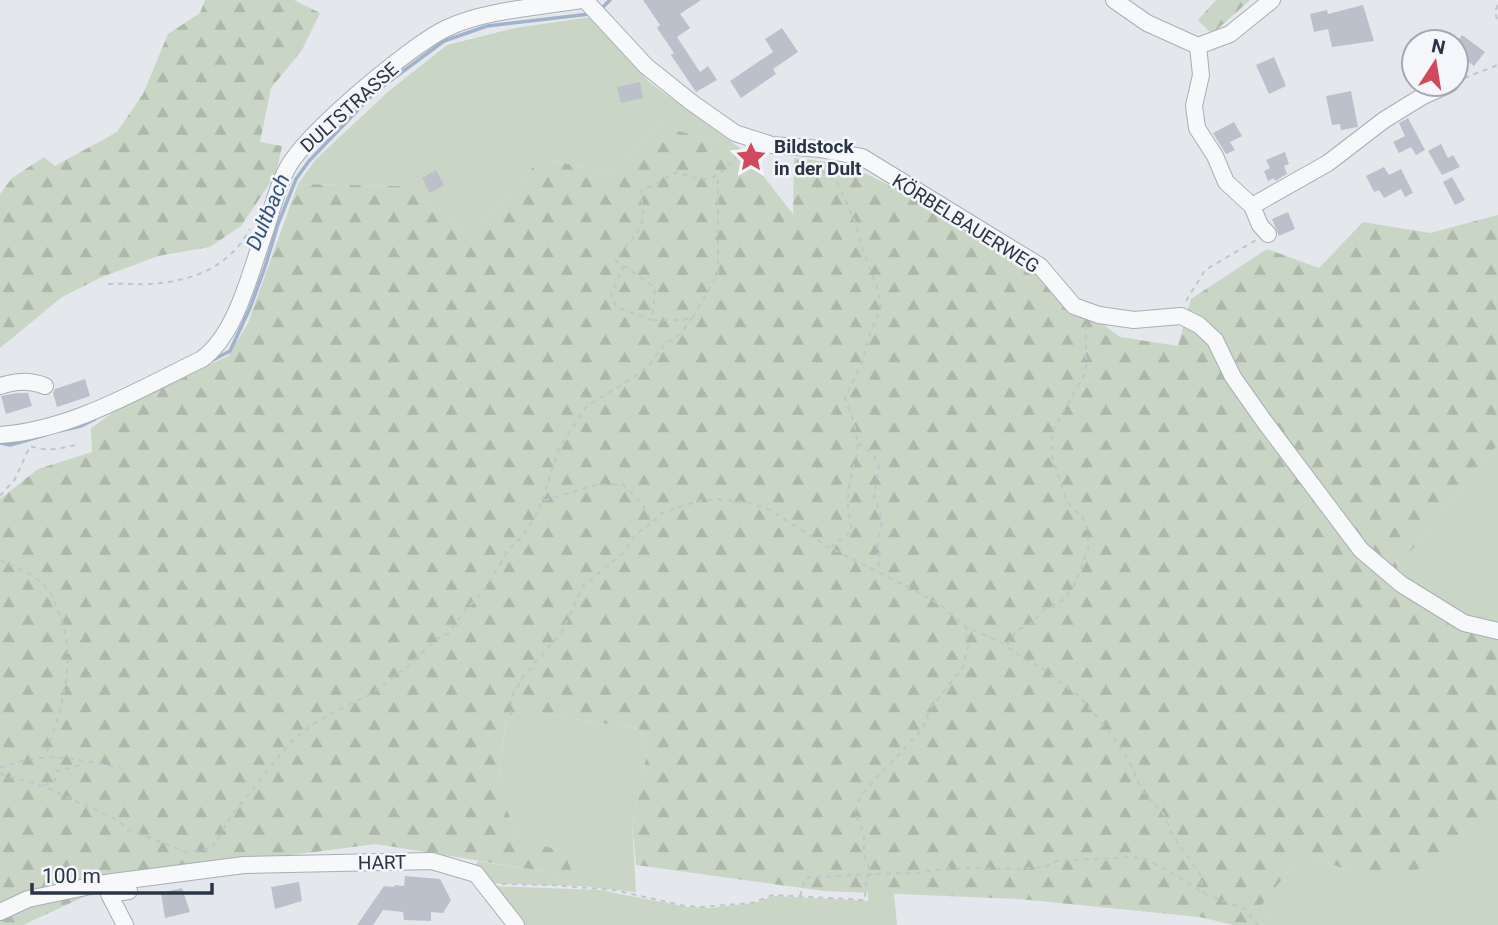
<svg xmlns="http://www.w3.org/2000/svg" width="1498" height="925" viewBox="0 0 1498 925" font-family="Roboto,sans-serif">
	<defs>
		<pattern id="forest-firs" width="22" height="20" patternUnits="userSpaceOnUse" patternTransform="scale(1.75)"><rect width="22" height="20" fill="#c9d6c5"/><path d="M5 1l3.5 6h-7zM16 11l3.5 6h-7z" fill="#adb8ab"/></pattern>
	</defs>
	<rect width="100%" height="100%" fill="#e4e7ec"/>
	<g fill="#c9d6c5">
		<polygon points="591,17 649,82 744,151 660,125 613,174 541,158 472,236 402,186 298,184 316,159 389,91 447,45 515,28"/>
		<polygon points="1498,444 1498,637 1389,578"/>
		<polygon points="524,711 640,729 647,754 632,824 636,892 581,886 484,883 472,871 478,861 566,875 563,852 518,838 498,786 506,718"/>
		<polygon points="1498,802 1498,925 1274,925 1261,906 1302,854 1362,875 1478,833"/>
		<polygon points="493,886 600,890 687,907 710,908 754,903 774,896 868,901 868,893 894,893 897,925 519,925"/>
	</g>
	<g fill="url(#forest-firs)">
		<polygon points="205,0 294,0 320,13 302,50 271,88 260,142 282,146 276,174 241,226 210,247 158,256 102,277 62,297 0,348 0,194 12,178 44,157 55,166 117,132 143,94 168,34 200,13"/>
		<polygon points="1216,0 1250,0 1212,34 1198,20"/>
		<polygon points="660,125 744,151 793,214 794,158 846,164 916,198 1025,266 1120,337 1178,346 1191,299 1267,249 1319,268 1363,222 1430,233 1498,215 1498,444 1389,578 1498,637 1498,802 1479,833 1428,866 1400,875 1362,875 1302,854 1261,906 1274,925 1233,925 1200,917 1019,899 824,891 636,865 632,824 647,754 640,729 524,711 506,718 498,786 518,838 564,852 572,872 566,875 376,844 151,873 105,887 23,925 0,925 0,499 38,469 92,452 91,428 127,403 228,356 248,323 298,184 402,186 472,236 541,158 613,174"/>
	</g>
	<g fill="none" stroke-linecap="round" stroke-linejoin="round">
		<g stroke="#9fb4cc" stroke-width="3.5">
			<polyline points="601,9 610,0"/>
			<polyline points="211,361 230,351 250,308 265,267 278,224 296,179 309,161 375,92 444,41 487,26 590,14"/>
			<polyline points="59,431 81,426 95,419"/>
			<polyline points="0,443 10,445 45,435"/>
		</g>
	</g>
	<g fill="#bbc0ca">
		<polygon points="643,0 701,0 680,14 690,28 677,37 700,72 708,66 717,80 696,92 671,55 674,53 657,28 660,25"/>
		<polygon points="1363,5 1374,41 1332,47 1328,29 1314,32 1310,14 1327,10 1328,14"/>
		<polygon points="782,28 798,52 773,69 776,74 741,98 730,81 773,52 765,39"/>
		<polygon points="1462,35 1485,52 1474,66 1456,52 1456,43"/>
		<polygon points="1274,57 1286,86 1269,94 1256,65"/>
		<polygon points="640,82 643,98 621,103 617,87"/>
		<polygon points="1351,91 1358,127 1341,130 1340,124 1332,125 1326,96"/>
		<polygon points="1408,118 1425,150 1416,155 1411,147 1399,153 1393,142 1405,136 1399,123"/>
		<polygon points="1234,122 1242,136 1230,142 1235,150 1226,154 1213,133"/>
		<polygon points="1441,144 1448,158 1453,155 1460,167 1442,175 1428,151"/>
		<polygon points="1285,152 1289,164 1284,166 1287,174 1275,181 1274,178 1268,181 1264,171 1270,168 1266,160"/>
		<polygon points="1384,167 1389,175 1401,169 1413,193 1405,197 1401,189 1384,198 1379,190 1374,192 1366,176"/>
		<polygon points="436,170 444,185 430,193 422,178"/>
		<polygon points="1452,177 1465,200 1455,205 1443,182"/>
		<polygon points="1288,212 1295,229 1279,236 1272,219"/>
		<polygon points="85,379 90,396 57,407 53,393 55,389"/>
		<polygon points="18,393 28,393 32,406 6,414 1,396"/>
		<polygon points="405,876 440,879 451,900 443,913 431,912 431,921 404,920 403,912 383,910 373,925 357,925 384,886 394,887 395,885 404,886"/>
		<polygon points="299,882 302,901 275,909 271,887"/>
		<polygon points="182,888 190,912 165,918 161,893"/>
	</g>
	<g fill="none" stroke-linecap="round" stroke-linejoin="round">
		<defs>
			<g id="minor">
				<polyline points="585,0 646,66 691,102 735,133 772,145 820,149 862,157 1040,266 1074,306 1099,315 1134,320 1181,316 1199,325 1215,340 1233,377 1264,421 1361,550 1401,584 1464,623 1498,631"/>
				<polyline points="1114,0 1147,23 1198,46 1230,34 1272,0"/>
				<polyline points="1198,46 1201,75 1194,106 1197,128 1215,156 1226,182 1252,206 1260,225 1268,234"/>
				<polyline points="1252,206 1328,163 1384,120 1423,96 1450,84"/>
				<path d="M0,386c16,-5 29,-6 45,0"/>
				<path d="M0,435c72,-5 138,-45 202,-76 34,-25 47,-83 61,-122 8,-22 13,-49 25,-70 20,-35 121,-121 159,-139 38,-18 92,-21 134,-28"/>
				<polyline points="0,912 28,899 105,883 244,865 432,861 476,874 516,925"/>
				<polyline points="125,925 109,894 129,891"/>
			</g>
		</defs>
		<use href="#minor" stroke="#a9aeb7" stroke-width="18"/>
		<g stroke="#c2c5cb" stroke-width="2" stroke-dasharray="5 5" stroke-linecap="butt">
			<polyline points="1498,5 1495,11 1498,24"/>
			<polyline points="1464,78 1498,65"/>
			<polyline points="813,164 837,182 856,224 863,251 877,287 881,307 868,339 863,361 845,398 854,422 858,446 848,491 848,507 852,531 831,547"/>
			<path d="M624,265l-13,29 5,13 36,13 3,-32c-13,-10 -26,-19 -40,-28 21,-27 34,-32 25,-68l37,-20c37,15 40,5 65,-21"/>
			<path d="M108,284c13,-1 26,1 39,0 43,-2 81,-15 103,-55"/>
			<polyline points="1186,301 1205,270 1256,240"/>
			<polyline points="653,320 682,320 693,317 718,274 718,177"/>
			<polyline points="858,443 874,456 879,467 874,497 882,518 878,543 879,570"/>
			<path d="M0,496l15,-17 15,-33c17,6 28,3 45,-1"/>
			<polyline points="542,500 559,448 587,406 634,377 651,363 663,346 680,334 693,317"/>
			<path d="M0,560c16,8 34,14 46,27 6,6 9,17 12,24 21,48 3,99 -13,146"/>
			<polyline points="1007,645 1016,631 1032,623 1044,610 1065,599 1076,582 1089,546 1085,521 1067,502 1051,453 1052,432 1086,372 1086,324"/>
			<polyline points="511,716 511,698 523,677 561,633 583,586 623,553 635,535 651,523"/>
			<path d="M0,767c11,-2 21,-7 32,-8 30,-5 63,4 92,10"/>
			<polyline points="0,774 43,786 117,820 129,830 187,852 212,848 234,812 290,743 309,727 328,715 371,694 410,665 435,640 449,633 465,610 483,592 509,549 521,538 536,516 542,501 596,485 622,484 641,502 652,522 662,513 698,501 718,499 751,503 770,510 830,548 918,592 943,607 966,627 999,641 1028,661 1043,669 1081,698 1113,736 1129,761 1142,791 1163,813 1173,836 1201,876 1203,893"/>
			<polyline points="44,786 55,780 57,771 85,764"/>
			<polyline points="502,884 551,885 614,890 685,906 702,907 752,903 773,895 865,900 866,878 871,874 918,873 951,868 1017,869 1045,867 1056,861 1131,857 1146,859 1179,877 1203,893 1245,909 1258,925"/>
			<polyline points="800,896 805,878 871,874 864,854 864,835 855,812 861,795 923,728 930,709 963,667 968,647 966,628"/>
		</g>
		<use href="#minor" stroke="#f7f8fa" stroke-width="16"/>
	</g>
	<defs>
		<symbol id="sight-bare" viewBox="-9 -9 18 18"><path d="M0-6L1.8-2.2L6-1.7L2.9 1.2L3.7 5.4L0 3.3L-3.7 5.4L-2.9 1.2L-6-1.7L-1.8-2.2Z" fill="#d1495b" stroke="#f4f6f9" stroke-width="2.5" paint-order="stroke"/></symbol>
	</defs>
	<g fill-rule="evenodd">
		<use href="#sight-bare" x="729" y="135" width="44" height="44"/>
	</g>
	<g text-anchor="middle" stroke-width="5" stroke-linejoin="round" paint-order="stroke">
		<g font-size="19" fill="#2b3445" stroke="#f4f6f9">
			<text transform="translate(349 107) rotate(-42)" y="7">DULTSTRASSE</text>
			<text transform="translate(966 223) rotate(32)" y="7">KÖRBELBAUERWEG</text>
			<text transform="translate(382 862) rotate(-1)" y="7">HART</text>
		</g>
		<g font-size="19" font-weight="bold" fill="#2b3445" stroke="#f4f6f9" text-anchor="start">
			<text x="774" y="153">Bildstock<tspan x="774" dy="22">in der Dult</tspan></text>
		</g>
		<g font-size="21" font-style="italic" fill="#34527a" stroke="#f4f6f9">
			<text transform="translate(268 212) rotate(-67)" y="7">Dultbach</text>
		</g>
	</g>
	<g transform="translate(1435 63) rotate(12)"><circle r="33" fill="#f4f6f9" stroke="#a4a8b1" stroke-width="2"/>
	<path d="M0-5L12 26L0 18L-12 26Z" fill="#d1495b"/>
	<text y="-10" font-size="19" font-weight="bold" text-anchor="middle" fill="#2b3445">N</text>
	</g>
	<path d="M32 883v10h180v-10" fill="none" stroke="#2b3445" stroke-width="3.5"/>
	<text x="42" y="883" font-size="21" fill="#2b3445" stroke="#f4f6f9" stroke-width="5" paint-order="stroke">100 m</text>
</svg>
